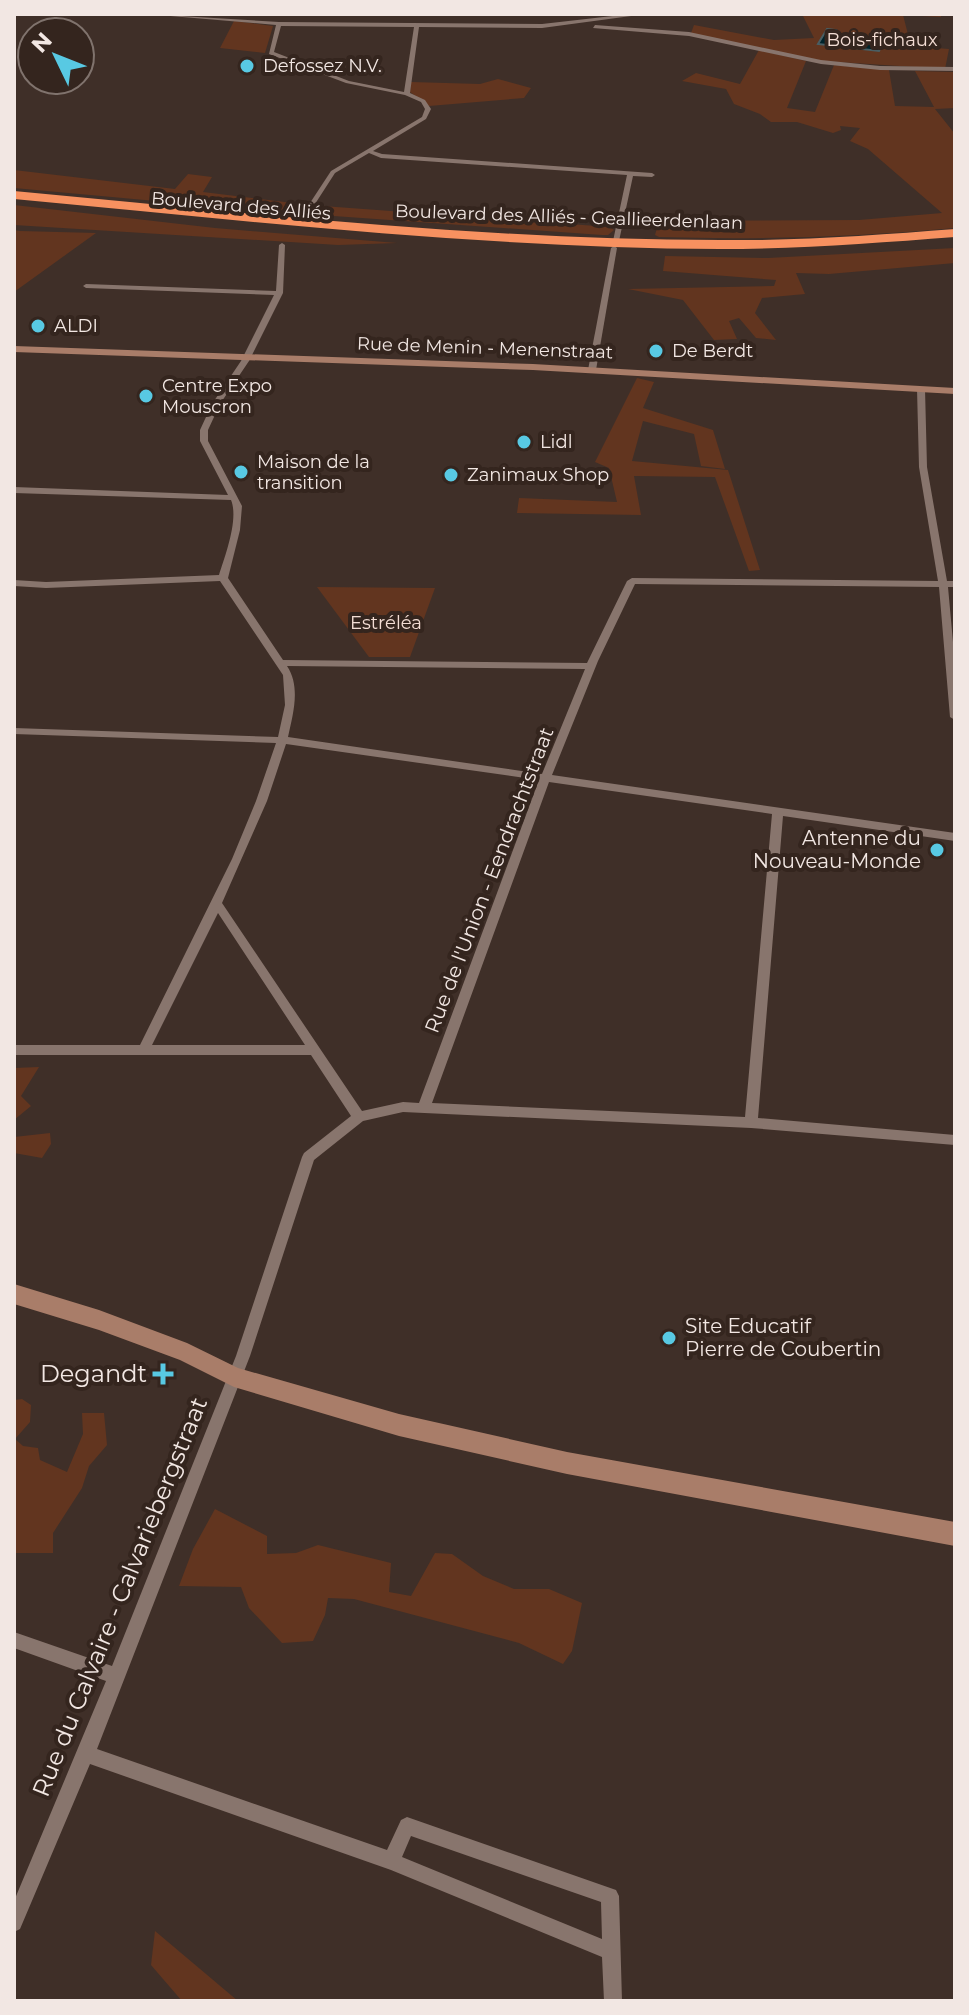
<svg xmlns="http://www.w3.org/2000/svg" width="969" height="2015" viewBox="0 0 969 2015" font-family="Montserrat,sans-serif">
	<rect width="100%" height="100%" fill="#3f2f28"/>
	<g fill="#62351f">
		<polygon points="802,14 941,14 941,17 903,15 911,46 949,49 945,69 808,60 691,33 694,25 774,40 814,38"/>
		<polygon points="234,21 273,26 265,53 220,48"/>
		<path d="M759,50l47,11 -19,47 28,4 19,-47 55,5 6,36 39,1 -19,-36 39,1 1,36 -20,1 20,25v94c-99,9 -197,12 -296,9l-4,-2 2,-7 -12,-4 -14,2 2,-5 226,-1 83,-7 -74,-64 -18,-8 10,-13 -20,-2 1,4 -8,3 -36,-11h-26l-11,-8 -26,-10 -8,-15 -44,-8 14,-8 44,11z"/>
		<polygon points="498,79 531,88 524,98 429,106 410,92 411,82 480,84"/>
		<polygon points="14,170 175,189 188,174 212,177 203,192 309,205 610,227 614,230 608,235 602,235 263,211 14,188"/>
		<polygon points="14,205 215,228 397,243 338,245 14,225"/>
		<polygon points="14,230 20,231 96,233 14,292"/>
		<polygon points="955,248 955,263 829,274 796,273 805,294 762,298 755,313 776,340 756,338 739,318 729,321 737,339 714,340 683,300 628,289 774,286 776,280 663,271 665,256 768,258"/>
		<polygon points="637,378 654,382 643,408 713,430 725,469 701,466 694,434 643,421 632,461 728,470 760,570 749,571 715,477 634,476 641,515 517,513 519,498 617,502 609,468 595,462"/>
		<polygon points="317,587 435,588 410,657 369,657"/>
		<polygon points="39,1067 21,1096 31,1106 14,1120 14,1068"/>
		<polygon points="50,1133 51,1144 42,1158 14,1153 14,1137"/>
		<polygon points="22,1399 31,1405 30,1422 15,1439 23,1446 38,1448 40,1460 67,1472 83,1434 82,1413 104,1413 107,1445 89,1466 82,1488 53,1533 53,1553 14,1553 14,1400"/>
		<polygon points="215,1509 267,1536 267,1554 296,1553 318,1545 391,1563 389,1592 411,1596 435,1553 452,1554 483,1576 514,1589 549,1589 582,1603 572,1651 563,1664 519,1643 354,1599 328,1598 325,1615 313,1641 282,1643 249,1608 241,1587 179,1586 193,1549"/>
		<polygon points="155,1931 238,2001 182,2001 151,1965"/>
	</g>
	<polygon fill="#00242c" stroke="#495e63" stroke-width="2" points="827,29 836,30 834,36 883,42 879,51 818,44"/>
	<g fill="none" stroke-linecap="round" stroke-linejoin="round">
		<g fill="#88756d" fill-rule="evenodd">
			<path d="M147,14l132,8 263,2 88,-10h16l-104,14 -123,-1 -9,66 15,7 6,9 -5,10 -53,32 9,3 270,19 3,2 -3,2 -19,-1 -14,65 -3,2 -3,-2 14,-66 -246,-17 -12,-5 -34,20 -20,31h-4l-1,-1 21,-32 91,-54 3,-8 -4,-7 -16,-7 -59,-12 -77,-29 7,-29zM281,26l133,1 -10,65 -55,-11 -75,-29z"/>
			<polygon points="595,25 689,32 821,60 880,66 955,67 955,71 880,70 821,64 689,36 593,28"/>
			<path d="M282,243l3,2 -2,48 -34,68 -29,43 -12,26v11l34,65 -2,24 -12,48 55,82 304,3 40,-82 5,-3 306,3 -19,-114 -2,-78 4,-2 4,2 2,78 20,114h8v6h-7l7,77v56l-5,-3 -11,-130 -304,-3 -37,77 -46,114 403,58v8l-172,-25 -25,302 197,17v10l-204,-17 -348,-16 -40,9 -49,39 -64,196 -153,393 290,101 14,-30 6,-3 209,73 3,6 3,105h-18l-2,-44 -211,-87 -301,-106 -70,165 -6,3v-31l92,-220 -92,-33v-16l98,34 124,-310 66,-199 2,-4 47,-37 -40,-61h-297v-10h126l92,-186 24,-58 20,-58 -262,-9v-6l264,9 7,-32 -2,-30 -63,-94 -174,7 -32,-2v-6l32,2 173,-7c6,-19 20,-56 12,-75l-217,-7v-6l214,8 -28,-54v-11l12,-26 29,-43 33,-66 -188,-7 -3,-2 3,-2 190,7 3,-46zM287,666l298,3 -43,105 -254,-37c5,-23 13,-50 -1,-71zM286,744l253,36 -120,323 -16,-1 -41,9 -140,-208 45,-102zM549,782l223,32 -27,303 -313,-14zM218,913l87,132h-153zM411,1836l190,66 1,37 -200,-82z"/>
			<polygon points="614,246 617,248 596,370 592,372 588,370 611,248"/>
		</g>
		<g fill="#a97d69" fill-rule="evenodd">
			<polygon points="14,346 533,364 955,388 955,394 533,370 14,352"/>
			<polygon points="14,1284 99,1310 187,1343 238,1368 399,1414 567,1452 955,1522 955,1546 567,1474 399,1436 234,1387 180,1360 99,1330 14,1304"/>
		</g>
		<path fill="#f79160" fill-rule="evenodd" d="M14,191c235,22 470,49 706,49 78,1 157,-5 235,-11v8c-78,6 -157,12 -235,12 -236,-1 -471,-28 -706,-50z"/>
	</g>
	<g fill="#58c9e3" stroke="#34251e" stroke-width="3">
		<circle cx="247" cy="66" r="8"/>
		<circle cx="38" cy="326" r="8"/>
		<circle cx="656" cy="351" r="8"/>
		<circle cx="146" cy="396" r="8"/>
		<circle cx="524" cy="442" r="8"/>
		<circle cx="241" cy="472" r="8"/>
		<circle cx="451" cy="475" r="8"/>
		<circle cx="937" cy="850" r="8"/>
		<circle cx="669" cy="1338" r="8"/>
		<path d="M159 1362h8v8h8v8h-8v8h-8v-8h-8v-8h8z"/>
	</g>
	<g text-anchor="middle" stroke-width="8" stroke-linejoin="round" paint-order="stroke">
		<g font-size="18" fill="#f3ddd4" stroke="#34251e">
			<text x="882" y="46">Bois-fichaux</text>
			<text x="386" y="629">Estréléa</text>
		</g>
		<g font-size="18" fill="#f2e7e3" stroke="#34251e" text-anchor="start">
			<text x="263" y="72">Defossez N.V.</text>
			<text x="54" y="332">ALDI</text>
			<text x="672" y="357">De Berdt</text>
			<text x="162" y="392">Centre Expo<tspan x="162" dy="21">Mouscron</tspan></text>
			<text x="540" y="448">Lidl</text>
			<text x="257" y="468">Maison de la<tspan x="257" dy="21">transition</tspan></text>
			<text x="467" y="481">Zanimaux Shop</text>
		</g>
		<g font-size="18" fill="#f2e7e3" stroke="#34251e">
			<text transform="translate(241 206) rotate(5)" y="6">Boulevard des Alliés</text>
			<text transform="translate(569 217) rotate(2)" y="6">Boulevard des Alliés - Geallieerdenlaan</text>
			<text transform="translate(485 348) rotate(2)" y="6">Rue de Menin - Menenstraat</text>
		</g>
		<g font-size="20" fill="#f2e7e3" stroke="#34251e" text-anchor="end">
			<text x="921" y="845">Antenne du<tspan x="921" dy="23">Nouveau-Monde</tspan></text>
			<text x="685" y="1333" text-anchor="start">Site Educatif<tspan x="685" dy="23">Pierre de Coubertin</tspan></text>
		</g>
		<g font-size="20" fill="#f2e7e3" stroke="#34251e">
			<text transform="translate(489 880) rotate(-69)" y="7">Rue de l'Union - Eendrachtstraat</text>
		</g>
		<g font-size="24" fill="#f2e7e3" stroke="#34251e" text-anchor="end">
			<text x="147" y="1382">Degandt</text>
		</g>
		<g font-size="24" fill="#f2e7e3" stroke="#34251e">
			<text transform="translate(120 1597) rotate(-68)" y="8">Rue du Calvaire - Calvariebergstraat</text>
		</g>
	</g>
	<rect width="969" height="2015" fill="none" stroke="#f2e7e3" stroke-width="32"/>
	<g transform="translate(56 56) rotate(313)"><circle r="38" fill="#34251e" stroke="#80736d" stroke-width="2"/>
	<path d="M0-6L14 30L0 20L-14 30Z" fill="#58c9e3"/>
	<text y="-12" font-size="22" font-weight="bold" text-anchor="middle" fill="#f2e7e3">N</text>
	</g>
</svg>
